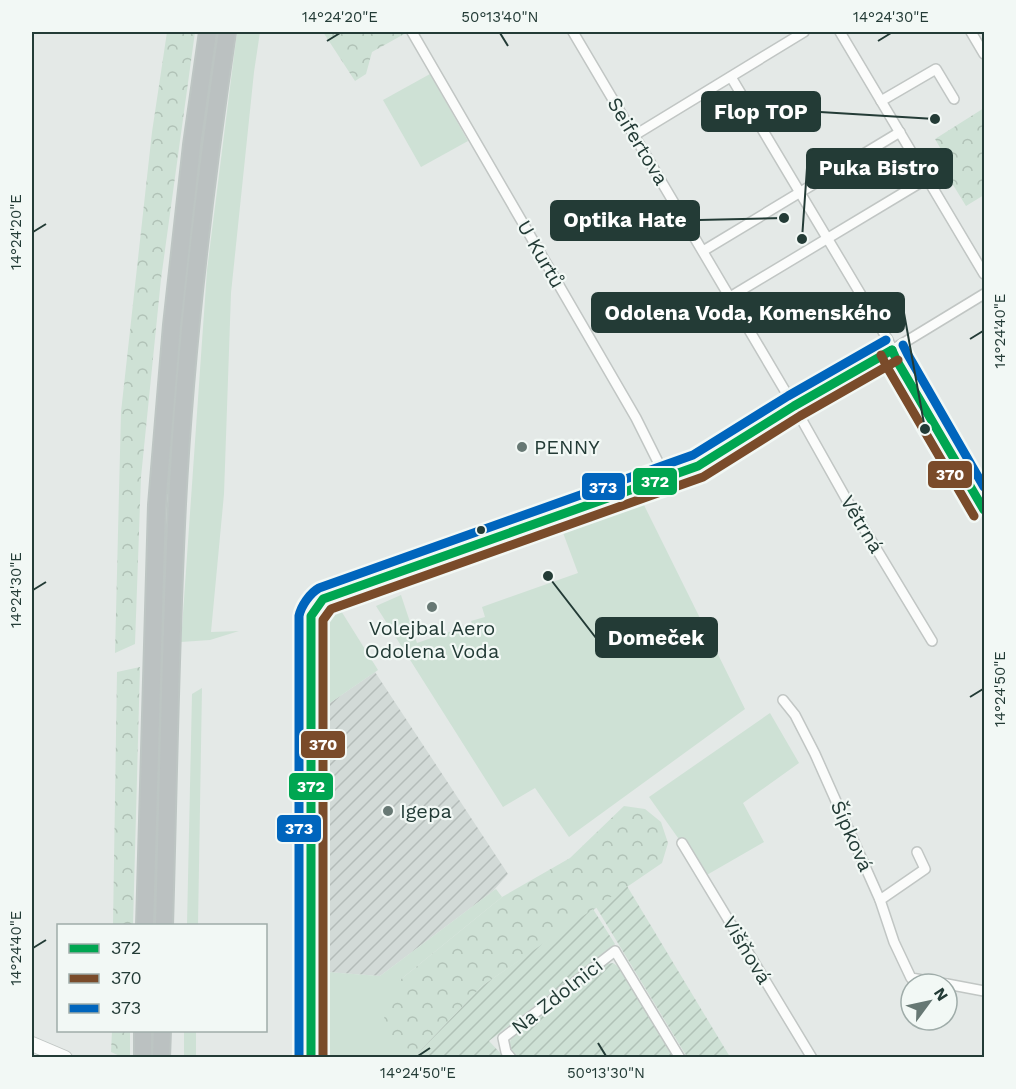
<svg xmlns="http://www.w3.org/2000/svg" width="1016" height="1089" viewBox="0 0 1016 1089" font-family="'Work Sans',sans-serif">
	<defs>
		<pattern id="industrial-furrows" width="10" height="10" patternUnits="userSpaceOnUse" patternTransform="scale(1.5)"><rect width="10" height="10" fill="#d2dad7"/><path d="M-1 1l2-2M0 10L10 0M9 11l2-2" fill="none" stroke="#b4bcb9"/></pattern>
		<pattern id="forest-crowns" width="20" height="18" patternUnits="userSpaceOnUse" patternTransform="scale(1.5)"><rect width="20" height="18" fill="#cee1d5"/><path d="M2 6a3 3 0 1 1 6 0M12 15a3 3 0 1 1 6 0" fill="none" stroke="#b1c2b7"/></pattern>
		<pattern id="garden-furrows" width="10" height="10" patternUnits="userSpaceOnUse" patternTransform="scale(1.5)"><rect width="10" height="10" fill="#cee1d5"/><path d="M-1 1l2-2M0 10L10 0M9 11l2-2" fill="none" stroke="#b1c2b7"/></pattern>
	</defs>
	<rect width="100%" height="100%" fill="#e4e9e7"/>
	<polygon fill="url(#industrial-furrows)" points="375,672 508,874 493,891 380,976 327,972 327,705"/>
	<g fill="#cee1d5">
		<polygon points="237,32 260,32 254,72 231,293 224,494 211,632 239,631 210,640 181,642 207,270"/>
		<polygon points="430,74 468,141 421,167 383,100"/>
		<polygon points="642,501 745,709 569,837 535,788 503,807 376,606 401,595 417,643 472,624 471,621 485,617 482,607 578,573 562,530"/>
		<polygon points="338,606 378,670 327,705 327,972 380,976 493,891 496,889 502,897 400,980 418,1053 425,1057 317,1058 318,625 327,610"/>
		<polygon points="202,688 198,925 187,925 192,694"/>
		<polygon points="770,713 799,763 743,803 764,842 705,876 649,797"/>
		<polygon points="184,1031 196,1031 196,1055 184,1056"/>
	</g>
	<g fill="url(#forest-crowns)">
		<polygon points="167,32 195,32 161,279 141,477 135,644 115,653 121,412 152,132"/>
		<polygon points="323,32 406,32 406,33 372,52 366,74 355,81"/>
		<polygon points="984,108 984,195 966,206 939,162 946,158 935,139"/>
		<polygon points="140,667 133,925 113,925 117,672"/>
		<polygon points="624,806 645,809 661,822 668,843 662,863 482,986 418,1053 392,1042 382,1023 400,980 502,897 570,858"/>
		<polygon points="112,1031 130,1031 130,1057 122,1057 111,1052"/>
	</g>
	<g fill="url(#garden-furrows)">
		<polygon points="627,886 730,1057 687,1057 596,907"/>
		<polygon points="593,909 615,944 489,1041 504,1057 425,1057 418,1053 482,986"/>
		<path d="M613,963l6,4 55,90 -155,1c-7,-7 -13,-13 -6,-22l94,-72z"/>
	</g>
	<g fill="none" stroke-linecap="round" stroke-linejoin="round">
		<defs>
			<g id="street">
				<polyline points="412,32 636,418 659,464 663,479"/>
				<polyline points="573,32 794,406 848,502 932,641"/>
				<polyline points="840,32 984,274"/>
				<polyline points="971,32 984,54"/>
				<polyline points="731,77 888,340 897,361 984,510"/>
				<polyline points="881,101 936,69 954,99"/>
				<polyline points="635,135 804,32"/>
				<polyline points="703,251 900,132"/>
				<polyline points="730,297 928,178"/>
				<polyline points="783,700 795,715 815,754 880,900 894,942 911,978 946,984"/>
				<polyline points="682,843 812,1058"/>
				<polyline points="880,900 925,869 917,852"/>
				<polyline points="947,984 984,991"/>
				<polyline points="311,1058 311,616 323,599 698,466 794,406 892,350 984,294"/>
				<polyline points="511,1058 506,1052 503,1038 615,951 680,1058"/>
			</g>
			<polyline id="secondary" points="32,1044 65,1058"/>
			<g id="highway">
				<polyline points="145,926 157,505 172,325 192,145 208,32"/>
				<path d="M164,926c4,-141 6,-281 13,-422 8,-158 27,-316 50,-472"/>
				<polyline points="143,1058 143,1030"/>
				<polyline points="161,1058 162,1030"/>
			</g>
		</defs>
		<use href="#street" stroke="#c1c6c4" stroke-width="12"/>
		<use href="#secondary" stroke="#c0c6c4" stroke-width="16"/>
		<use href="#highway" stroke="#bdc5c3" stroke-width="20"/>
		<use href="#street" stroke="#fbfcfb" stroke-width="9"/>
		<use href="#secondary" stroke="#fbfcfb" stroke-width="14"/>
		<use href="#highway" stroke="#bbc1c1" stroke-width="16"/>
		<defs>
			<g id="bus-1">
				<polyline points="892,350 897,361 984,510"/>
				<polyline points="311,1058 311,616 323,599 698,466 794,406 892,350"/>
			</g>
			<g id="bus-2">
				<polyline points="881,355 887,367 974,516"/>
				<polyline points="323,1058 323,620 331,609 703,477 800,416 898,360"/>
			</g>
			<g id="bus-3">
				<polyline points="903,345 908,355 984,487"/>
				<path d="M299,1058v-442c2,-10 11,-23 20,-28l374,-133 95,-59 98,-56"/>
			</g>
		</defs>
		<use href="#bus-1" stroke="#f2f8f5" stroke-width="14"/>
		<use href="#bus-2" stroke="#f2f8f5" stroke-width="14"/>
		<use href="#bus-3" stroke="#f2f8f5" stroke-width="14"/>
		<use href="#bus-1" stroke="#00a651" stroke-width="9"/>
		<use href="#bus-2" stroke="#7a4b2a" stroke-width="9"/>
		<use href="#bus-3" stroke="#0065bd" stroke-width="9"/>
	</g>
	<path fill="none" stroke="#233b36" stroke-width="2" d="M500,33l8,13M327,41l13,-8M878,41l13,-8M33,232l13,-8M970,339l13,-8M33,590l13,-8M970,697l13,-8M33,948l13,-8M598,1043l8,13M418,1056l12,-8"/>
	<g fill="#677874" stroke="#f2f8f5" stroke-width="2">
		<circle cx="522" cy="447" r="6"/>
		<circle cx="432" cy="607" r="6"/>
		<circle cx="388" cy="811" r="6"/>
	</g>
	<circle fill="#233b36" stroke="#f2f8f5" stroke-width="2" cx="481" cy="530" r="5"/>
	<g text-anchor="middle" stroke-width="4.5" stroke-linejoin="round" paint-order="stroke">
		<g font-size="20" fill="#233b36" stroke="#f2f8f5">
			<text transform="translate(638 141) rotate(59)" y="7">Seifertova</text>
			<text transform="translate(541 254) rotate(60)" y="7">U Kurtů</text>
			<text transform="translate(862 524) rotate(59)" y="7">Větrná</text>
			<text transform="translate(852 836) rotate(66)" y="7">Šípková</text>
			<text transform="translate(747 950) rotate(59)" y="7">Višňová</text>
			<text transform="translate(557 996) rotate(-38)" y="7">Na Zdolnici</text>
		</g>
		<g font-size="20" fill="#233b36" stroke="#f2f8f5" text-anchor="start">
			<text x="534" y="454">PENNY</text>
			<text x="432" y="635" text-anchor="middle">Volejbal Aero<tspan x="432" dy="23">Odolena Voda</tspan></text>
			<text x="400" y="818">Igepa</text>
		</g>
	</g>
	<path fill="none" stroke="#233b36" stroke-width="2" d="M935 119L820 112M802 239L807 168M784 218L699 220M925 429L904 313M548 576L596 638"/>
	<g fill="#233b36" stroke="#f2f8f5" stroke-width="2">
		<circle cx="935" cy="119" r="6"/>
		<circle cx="802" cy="239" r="6"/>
		<circle cx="784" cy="218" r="6"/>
		<circle cx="925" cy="429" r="6"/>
		<circle cx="548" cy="576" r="6"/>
	</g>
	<g fill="#233b36" stroke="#233b36" stroke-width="2">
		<rect x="702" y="92" width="118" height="39" rx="6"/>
		<rect x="807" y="149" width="145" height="39" rx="6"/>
		<rect x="551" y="201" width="148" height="39" rx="6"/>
		<rect x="592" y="293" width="312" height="39" rx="6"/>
		<rect x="596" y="618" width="121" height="39" rx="6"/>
	</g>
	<g font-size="21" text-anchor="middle" font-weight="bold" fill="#fff">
		<text x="761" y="119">Flop TOP</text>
		<text x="879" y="175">Puka Bistro</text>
		<text x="625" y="227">Optika Hate</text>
		<text x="748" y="320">Odolena Voda, Komenského</text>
		<text x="656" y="645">Domeček</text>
	</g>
	<g stroke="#f2f8f5" stroke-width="2">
		<rect x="927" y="460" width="46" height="29" rx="6" fill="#7a4b2a"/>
		<rect x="632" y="467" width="46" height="29" rx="6" fill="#00a651"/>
		<rect x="581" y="472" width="45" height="29" rx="6" fill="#0065bd"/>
		<rect x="300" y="730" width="46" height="29" rx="6" fill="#7a4b2a"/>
		<rect x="288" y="772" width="46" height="29" rx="6" fill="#00a651"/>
		<rect x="276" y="814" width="46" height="29" rx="6" fill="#0065bd"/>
	</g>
	<g font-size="16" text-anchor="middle" font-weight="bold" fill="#fff">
		<text x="950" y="480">370</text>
		<text x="655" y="487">372</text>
		<text x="603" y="493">373</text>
		<text x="323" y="750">370</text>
		<text x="311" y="792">372</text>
		<text x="299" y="834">373</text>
	</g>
	<rect width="1016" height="1089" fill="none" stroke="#f2f8f5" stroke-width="66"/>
	<rect x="57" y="924" width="210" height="108" fill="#f2f8f5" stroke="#9faca9" stroke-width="1.5"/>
	<rect x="69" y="944" width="30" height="9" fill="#00a651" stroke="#9faca9" stroke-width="1.5"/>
	<text x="111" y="954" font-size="18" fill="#233b36">372</text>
	<rect x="69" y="974" width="30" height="9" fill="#7a4b2a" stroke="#9faca9" stroke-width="1.5"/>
	<text x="111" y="984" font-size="18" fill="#233b36">370</text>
	<rect x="69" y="1004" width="30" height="9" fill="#0065bd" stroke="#9faca9" stroke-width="1.5"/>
	<text x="111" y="1014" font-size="18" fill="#233b36">373</text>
	<g transform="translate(929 1002) rotate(57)"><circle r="28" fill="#f2f8f5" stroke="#9faca9" stroke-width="1.5"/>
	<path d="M0-4.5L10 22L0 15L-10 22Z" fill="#677874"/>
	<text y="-9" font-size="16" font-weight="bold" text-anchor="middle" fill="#233b36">N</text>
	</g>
	<rect x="33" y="33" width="950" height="1023" fill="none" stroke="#233b36" stroke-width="2"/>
	<g font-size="15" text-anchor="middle" fill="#233b36">
		<text x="340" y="22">14°24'20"E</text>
		<text x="500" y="22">50°13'40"N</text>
		<text x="891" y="22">14°24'30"E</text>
		<text transform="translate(16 232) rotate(-90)" y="5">14°24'20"E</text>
		<text transform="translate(1000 331) rotate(-90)" y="5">14°24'40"E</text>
		<text transform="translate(16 590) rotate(-90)" y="5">14°24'30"E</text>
		<text transform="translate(1000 689) rotate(-90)" y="5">14°24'50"E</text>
		<text transform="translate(16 948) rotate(-90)" y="5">14°24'40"E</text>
		<text x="418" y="1078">14°24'50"E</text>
		<text x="606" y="1078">50°13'30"N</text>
	</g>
</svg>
